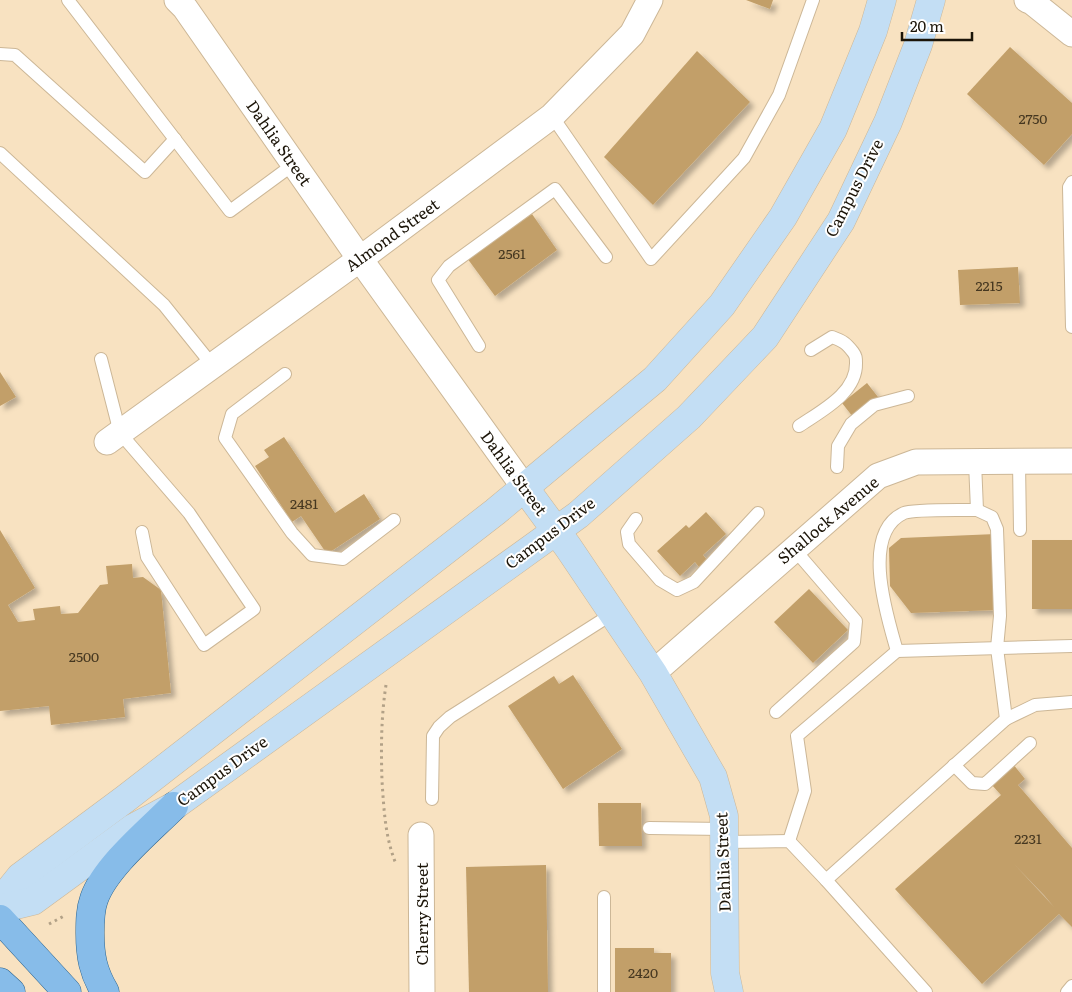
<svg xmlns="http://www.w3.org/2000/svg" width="1072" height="992" viewBox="0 0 1072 992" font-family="Literata,serif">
	<defs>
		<filter id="shadow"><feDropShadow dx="4.5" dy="4.5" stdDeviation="2.5" flood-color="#0004"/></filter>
	</defs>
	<rect width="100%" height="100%" fill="#f8e2c1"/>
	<g fill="#c29f69" fill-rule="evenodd" filter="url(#shadow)">
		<polygon points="746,0 773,0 770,9"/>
		<polygon points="1010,47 1072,103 1072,134 1044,165 967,94"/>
		<polygon points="697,51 750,102 653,205 604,157"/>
		<polygon points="532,214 557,250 495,296 467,258"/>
		<polygon points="1018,267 1020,303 960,305 958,270"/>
		<polygon points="0,372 16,397 0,406"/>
		<polygon points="867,383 878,397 853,417 842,403"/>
		<polygon points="284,437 335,513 364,494 380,519 327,554 301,516 292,522 255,466 269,457 264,450"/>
		<polygon points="706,512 726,534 703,555 707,560 699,567 695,562 680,576 657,551 686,525 689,528"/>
		<polygon points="0,530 35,588 8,605 18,622 35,620 33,609 60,606 61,614 78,613 100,585 108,584 106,566 132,564 133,578 143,577 161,590 171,693 123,699 125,717 51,725 49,706 0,711"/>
		<polygon points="996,534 998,610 911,613 890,586 889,548 901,538"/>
		<rect x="1032" y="540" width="40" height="69"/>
		<polygon points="809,589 848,630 813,663 774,622"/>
		<polygon points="573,675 622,749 563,789 508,706 554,676 559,684"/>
		<path d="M1013,764l12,15 -7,6 54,63v79l-13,-13 -77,70 -87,-95 106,-94 -10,-11zM1014,864l30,31 10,12z"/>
		<polygon points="598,803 641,803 642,846 599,846"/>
		<polygon points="546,865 548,992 469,992 466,867"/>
		<polygon points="615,948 654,948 654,953 671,953 671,992 615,992"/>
	</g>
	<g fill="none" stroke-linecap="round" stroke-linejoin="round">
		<defs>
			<g id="lane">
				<polyline points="68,0 230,211 294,164"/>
				<polyline points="0,54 15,55 145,172 175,139"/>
				<polyline points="552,116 651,259 744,158 779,95 813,0"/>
				<polyline points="0,153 164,305 213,366"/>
				<polyline points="1072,182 1069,187 1072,327"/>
				<polyline points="479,346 438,280 449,266 555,189 606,257"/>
				<polyline points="101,359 120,433 189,513 254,609 204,645 147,557 142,532"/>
				<polyline points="285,374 232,414 225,438 292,533 312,555 343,559 394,520"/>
				<path d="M799,426c22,-15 58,-33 57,-63 0,-5 0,-7 -3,-11 -7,-9 -10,-11 -21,-15l-21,13"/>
				<polyline points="1019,462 1020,530"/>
				<polyline points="837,467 838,446 851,424 874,405 908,396"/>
				<polyline points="636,519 627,532 629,544 660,580 677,590 694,582 758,513"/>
				<path d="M897,651c-10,-35 -37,-118 7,-138 9,-4 59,-3 73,-3l-2,-48"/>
				<polyline points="776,712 854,642 856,621 794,549"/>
				<polyline points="1006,719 1035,705 1072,702"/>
				<polyline points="954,765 972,783 985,784 1030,743"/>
				<polyline points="432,799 433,736 439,727 450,717 612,614"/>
				<polyline points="649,828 724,829"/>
				<polyline points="789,841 805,791 797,736 897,651 1072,646"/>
				<polyline points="724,842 789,841 826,880 926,992"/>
				<polyline points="826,880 1006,719 997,648 1000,616 997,529 992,517 977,510"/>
				<polyline points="604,897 604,992"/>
				<polyline points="1067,992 1072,986"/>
			</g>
			<g id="street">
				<polyline points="177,0 185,8 360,259 524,487"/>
				<polyline points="1027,0 1032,2 1072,34"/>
				<polyline points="107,442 360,259 552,116 632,34 650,0"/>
				<polyline points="653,673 878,476 916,462 1072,461"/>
				<polyline points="421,835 422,992"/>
			</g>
			<g id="secondary">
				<polyline points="524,487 568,547 653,673 713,777 724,816 725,973 729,992"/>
				<polyline points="0,902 20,877 125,799 495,512 655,379 722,305 783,217 833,129 873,31 882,0"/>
				<polyline points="0,909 33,901 133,828 174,806 578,515 689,417 765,337 841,221 888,122 918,45 931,0"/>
			</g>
			<g id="primary">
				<polyline points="0,919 67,992"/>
				<polyline points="0,982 11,992"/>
				<path d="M105,992c-12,-20 -15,-36 -15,-59 0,-11 0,-23 4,-34 11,-32 56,-69 80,-93"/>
			</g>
		</defs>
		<use href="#lane" stroke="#ccb797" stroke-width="14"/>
		<use href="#street" stroke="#ccb797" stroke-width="27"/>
		<use href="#secondary" stroke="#ccb797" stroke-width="29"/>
		<use href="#primary" stroke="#2d6590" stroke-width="29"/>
		<g stroke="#b2a187" stroke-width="3" stroke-dasharray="2.5 4" stroke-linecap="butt">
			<path d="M386,685c-5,32 -5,64 -4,96 2,29 3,56 14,83"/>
			<polyline points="49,924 66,915"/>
		</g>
		<use href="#lane" stroke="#fff" stroke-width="12"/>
		<use href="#street" stroke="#fff" stroke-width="25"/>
		<use href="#secondary" stroke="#c3def4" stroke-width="28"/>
		<use href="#primary" stroke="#87bce9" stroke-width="28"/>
	</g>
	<g text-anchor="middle" stroke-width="4" stroke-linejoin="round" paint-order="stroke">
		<g font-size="14" fill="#453720">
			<text x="1033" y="124">2750</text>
			<text x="512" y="259">2561</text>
			<text x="989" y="291">2215</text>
			<text x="304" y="509">2481</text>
			<text x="84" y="662">2500</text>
			<text x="1028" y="844">2231</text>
			<text x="643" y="978">2420</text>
		</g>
		<g font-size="16" fill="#1b1408" stroke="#fff">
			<text transform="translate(279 143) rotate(55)" y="6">Dahlia Street</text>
			<text transform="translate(854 188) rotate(-63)" y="6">Campus Drive</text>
			<text transform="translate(392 235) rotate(-36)" y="6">Almond Street</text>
			<text transform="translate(514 473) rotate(54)" y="6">Dahlia Street</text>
			<text transform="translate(828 520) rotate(-40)" y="6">Shallock Avenue</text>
			<text transform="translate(550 533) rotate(-37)" y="6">Campus Drive</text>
			<text transform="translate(222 771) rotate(-36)" y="6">Campus Drive</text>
			<text transform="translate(723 862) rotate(-92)" y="6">Dahlia Street</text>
			<text transform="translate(422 914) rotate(-90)" y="6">Cherry Street</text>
		</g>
	</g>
	<path d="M902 32v8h70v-8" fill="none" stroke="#1b1408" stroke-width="2.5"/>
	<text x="910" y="32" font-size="15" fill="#1b1408" stroke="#ffffff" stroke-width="4" paint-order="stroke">20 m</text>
</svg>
